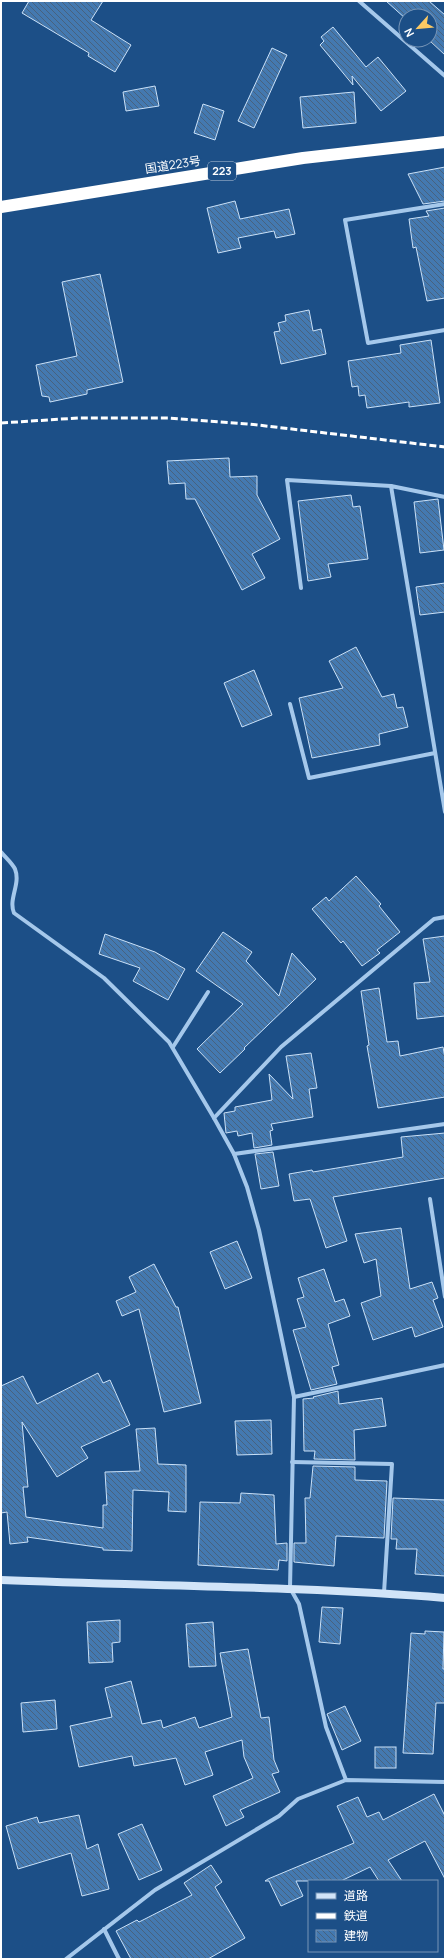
<svg xmlns="http://www.w3.org/2000/svg" width="446" height="1960" viewBox="0 0 446 1960" font-family="Manrope,'Noto Sans JP',sans-serif">
	<defs>
		<pattern id="building-back-hatch" width="6" height="6" patternUnits="userSpaceOnUse"><rect width="6" height="6" fill="#4479b0"/><path d="M-1 5l2 2M0 0l6 6M5-1l2 2" fill="none" stroke="#48627e"/></pattern>
	</defs>
	<rect width="100%" height="100%" fill="#1c4f87"/>
	<g fill="url(#building-back-hatch)" stroke="#cae1f8">
		<polygon points="29,1 103,1 91,20 131,45 115,72 88,56 89,53 22,13"/>
		<polygon points="386,1 429,1 445,15 445,55 429,40 430,16 406,16 406,19"/>
		<polygon points="333,27 366,67 378,57 406,91 381,111 352,76 353,85 320,45 324,41 321,37"/>
		<polygon points="272,48 287,55 254,128 238,121"/>
		<polygon points="155,86 159,106 126,111 123,92"/>
		<polygon points="354,92 356,123 303,128 300,97"/>
		<polygon points="203,104 224,111 215,140 194,133"/>
		<polygon points="445,167 445,201 423,204 408,174"/>
		<polygon points="235,201 240,219 289,209 295,234 276,238 274,231 238,238 241,248 218,253 207,208"/>
		<polygon points="445,208 445,298 427,301 416,247 413,248 409,219 429,216 426,211"/>
		<polygon points="100,274 123,382 87,390 87,394 50,402 49,397 42,396 36,365 77,356 62,282"/>
		<polygon points="309,310 313,331 321,329 326,354 281,364 274,332 280,331 278,323 286,321 285,315"/>
		<polygon points="431,340 440,403 409,407 409,402 367,408 365,395 359,396 358,386 352,387 348,361 401,353 400,345"/>
		<polygon points="229,458 230,477 257,476 257,495 280,539 252,554 265,578 242,590 195,499 186,499 185,483 169,484 167,461"/>
		<polygon points="351,495 353,507 360,506 368,559 328,564 331,577 308,581 298,501"/>
		<polygon points="438,499 444,550 420,553 414,502"/>
		<polygon points="445,583 445,612 420,615 416,587"/>
		<polygon points="356,647 382,697 394,694 397,708 403,707 408,727 379,734 380,745 312,758 299,698 343,688 329,661"/>
		<polygon points="254,670 272,715 242,727 224,683"/>
		<polygon points="356,876 381,904 379,906 400,932 377,950 380,953 362,966 343,941 341,943 312,909 326,897 329,901"/>
		<polygon points="223,932 252,952 246,961 279,996 292,953 316,979 244,1048 245,1049 220,1073 197,1049 243,1004 196,971"/>
		<polygon points="105,934 155,952 185,969 168,1000 133,981 140,968 99,954"/>
		<polygon points="445,936 445,1016 417,1019 414,983 430,982 423,939"/>
		<polygon points="379,988 387,1042 398,1041 400,1056 443,1047 445,1058 445,1097 378,1108 367,1046 369,1045 361,991"/>
		<polygon points="311,1053 317,1088 309,1089 313,1117 271,1124 273,1130 270,1131 272,1145 254,1148 252,1133 238,1136 237,1131 226,1133 224,1113 235,1111 235,1107 272,1100 269,1074 293,1099 286,1056"/>
		<polygon points="445,1133 445,1178 333,1197 347,1241 326,1248 310,1199 294,1201 289,1174 312,1170 313,1172 403,1157 401,1137"/>
		<polygon points="273,1152 279,1186 261,1189 255,1154"/>
		<polygon points="401,1228 410,1289 432,1282 438,1298 433,1300 443,1327 415,1337 412,1327 373,1340 361,1303 381,1296 376,1259 364,1263 355,1234"/>
		<polygon points="237,1241 252,1278 225,1289 210,1252"/>
		<polygon points="154,1264 176,1307 178,1307 201,1403 164,1412 139,1309 122,1316 116,1301 136,1292 129,1277"/>
		<polygon points="324,1269 335,1302 344,1299 350,1316 328,1324 339,1365 332,1367 337,1384 311,1390 293,1330 306,1327 297,1299 304,1297 298,1278"/>
		<polygon points="98,1373 103,1383 110,1380 130,1425 81,1447 88,1458 57,1477 22,1422 28,1487 23,1487 26,1517 103,1528 103,1505 107,1505 105,1472 140,1471 136,1429 155,1428 158,1464 186,1465 186,1512 168,1511 169,1492 133,1490 132,1551 103,1550 103,1548 27,1537 28,1542 10,1544 7,1512 1,1513 1,1386 23,1376 37,1404"/>
		<polygon points="338,1391 339,1404 382,1398 386,1426 354,1430 355,1460 314,1459 315,1451 304,1451 303,1399 314,1398 313,1397"/>
		<polygon points="271,1420 272,1454 237,1455 235,1421"/>
		<polygon points="313,1466 355,1467 355,1480 387,1481 384,1538 336,1536 334,1566 294,1562 294,1543 306,1543 305,1498 310,1498"/>
		<polygon points="241,1493 274,1495 276,1544 287,1543 287,1561 279,1560 278,1570 198,1565 200,1502 240,1503"/>
		<polygon points="393,1498 445,1500 445,1576 415,1574 417,1549 396,1549 397,1539 391,1539"/>
		<polygon points="322,1607 343,1608 340,1644 319,1642"/>
		<polygon points="120,1620 120,1642 112,1643 113,1662 89,1663 87,1622"/>
		<polygon points="213,1622 216,1666 189,1667 186,1624"/>
		<polygon points="425,1631 444,1632 443,1669 445,1669 445,1703 436,1703 433,1754 403,1753 411,1633 425,1634"/>
		<polygon points="248,1649 261,1718 269,1717 274,1760 279,1772 272,1774 280,1792 240,1810 244,1817 226,1826 213,1796 253,1778 244,1757 242,1740 205,1752 213,1775 185,1785 176,1758 134,1766 132,1756 79,1767 70,1726 112,1717 105,1688 131,1681 142,1724 161,1720 163,1728 195,1717 199,1728 232,1717 220,1653"/>
		<polygon points="55,1700 57,1729 23,1732 21,1703"/>
		<polygon points="345,1706 361,1741 342,1750 327,1714"/>
		<rect x="375" y="1747" width="21" height="21"/>
		<polygon points="434,1794 445,1816 445,1879 425,1841 388,1860 402,1881 379,1881 370,1867 341,1881 296,1881 303,1896 281,1906 269,1881 265,1881 268,1879 354,1843 337,1806 358,1797 367,1817 379,1812 383,1820"/>
		<polygon points="79,1815 87,1849 98,1844 109,1889 82,1896 71,1853 18,1869 6,1826 37,1817 39,1823"/>
		<polygon points="142,1824 162,1870 139,1880 118,1834"/>
		<polygon points="211,1865 222,1882 215,1887 245,1938 208,1959 131,1959 116,1931 137,1920 139,1922 192,1895 184,1883"/>
	</g>
	<g fill="none" stroke-linecap="round" stroke-linejoin="round">
		<g stroke="#a5c8eb" stroke-width="4">
			<polyline points="359,1 445,76"/>
			<polyline points="445,204 345,220 368,343 445,330"/>
			<polyline points="445,497 391,486 445,812"/>
			<polyline points="301,588 287,480 391,486"/>
			<polyline points="290,704 309,778 435,753"/>
			<path d="M1,852c4,5 11,11 14,17 6,15 -7,30 -1,44l90,65 65,64 45,76"/>
			<polyline points="173,1047 208,992"/>
			<polyline points="234,1154 445,1124"/>
			<polyline points="430,1199 445,1297"/>
			<polyline points="294,1397 445,1365"/>
			<polyline points="292,1462 392,1464 384,1593"/>
			<polyline points="346,1780 326,1727 299,1604 290,1588 294,1397 259,1230 247,1187 234,1154 214,1118 281,1047 434,919 445,917"/>
			<polyline points="104,1929 119,1959"/>
			<polyline points="66,1959 155,1890 279,1816 298,1799 346,1780 445,1782"/>
		</g>
		<path stroke="#d1e4f8" stroke-width="8" d="M1,1580c148,6 296,6 444,18"/>
		<polyline stroke="#fff" stroke-width="12" points="1,207 303,158 445,142"/>
		<polyline stroke="#fff" stroke-width="3" stroke-dasharray="7 3" stroke-linecap="butt" points="1,423 78,418 168,418 249,424 445,447"/>
	</g>
	<g text-anchor="middle" stroke-width="3" stroke-linejoin="round" paint-order="stroke">
		<rect fill="#1c4f87" stroke="#bbcadb" stroke-width="1" x="208" y="162" width="28" height="18" rx="3"/>
		<g font-size="11" font-weight="bold" fill="#fff">
			<text x="222" y="175">223</text>
		</g>
		<g font-size="12" fill="#fff" stroke="#1c4f87">
			<text transform="translate(173 165) rotate(-9)" y="4">国道223号</text>
		</g>
	</g>
	<rect width="446" height="1960" fill="none" stroke="#ffffff" stroke-width="4"/>
	<rect x="308" y="1880" width="130" height="72" fill="#1c4f87" stroke="#7795b7"/>
	<rect x="316" y="1893" width="20" height="6" fill="#d1e4f8" stroke="#7795b7"/>
	<text x="344" y="1900" font-size="12" fill="#ffffff">道路</text>
	<rect x="316" y="1913" width="20" height="6" fill="#ffffff" stroke="#7795b7"/>
	<text x="344" y="1920" font-size="12" fill="#ffffff">鉄道</text>
	<rect x="316" y="1930" width="20" height="12" fill="url(#building-back-hatch)" stroke="#7795b7"/>
	<text x="344" y="1940" font-size="12" fill="#ffffff">建物</text>
	<g transform="translate(418 28) rotate(243)"><circle r="19" fill="#1c4f87" stroke="#7795b7"/>
	<path d="M0-3L7 15L0 10L-7 15Z" fill="#fcc963"/>
	<text y="-6" font-size="11" font-weight="bold" text-anchor="middle" fill="#ffffff">N</text>
	</g>
</svg>
